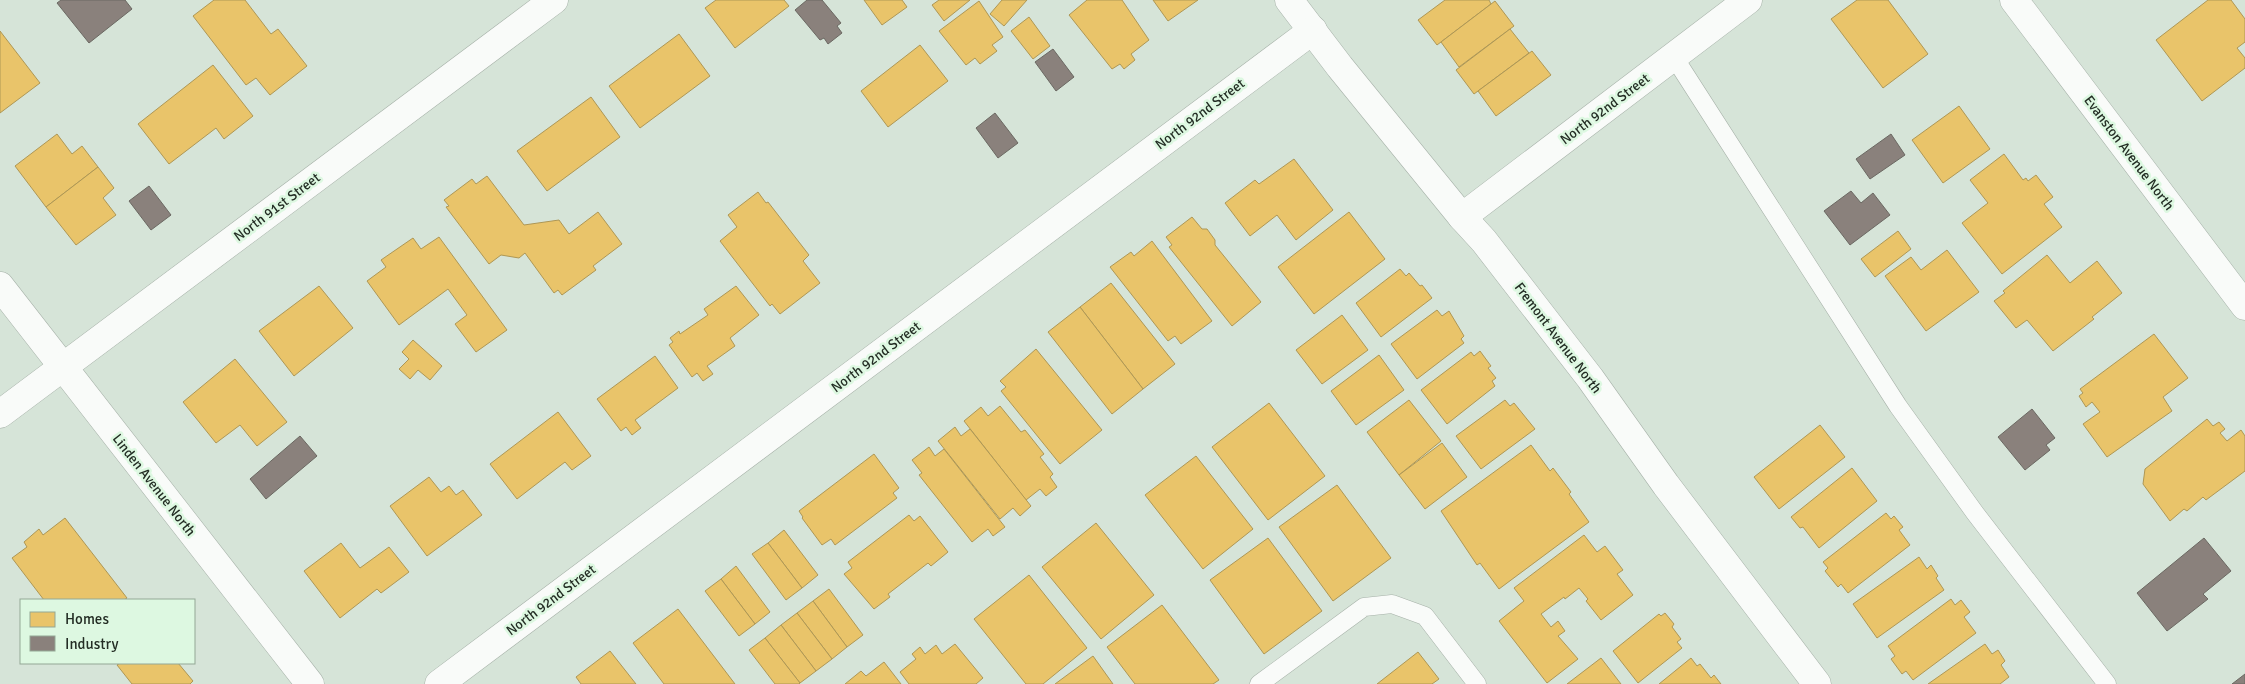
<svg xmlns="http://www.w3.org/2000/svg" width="2245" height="684" font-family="Signika,sans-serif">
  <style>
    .homes { fill: #e9c46a; stroke: #ae9755 }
    .industry { fill: #8a817c; stroke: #6b6862 }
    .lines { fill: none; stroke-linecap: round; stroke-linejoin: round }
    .lane-casing { stroke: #a6b1a8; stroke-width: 19 }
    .street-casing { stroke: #a6b1a8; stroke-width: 29 }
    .lane { stroke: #f9fbf9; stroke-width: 18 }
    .street { stroke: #f9fbf9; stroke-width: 28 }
    .labels { text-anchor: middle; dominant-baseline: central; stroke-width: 5; stroke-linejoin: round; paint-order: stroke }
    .street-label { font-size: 14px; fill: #232d24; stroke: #ddf8e1 }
  </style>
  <rect width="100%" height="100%" fill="#d6e4d8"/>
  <g class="homes">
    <path d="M214,0H245L271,34L278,29L307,66L270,95L256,78L246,85L193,16Z"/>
    <path d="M716,0H784L789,6L735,48L705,8Z"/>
    <path d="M864,0H902L907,7L882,25Z"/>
    <path d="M939,0H970L944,21L932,5Z"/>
    <path d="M1002,0H1027L1004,26L990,14Z"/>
    <path d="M1087,0H1122L1149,40L1131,54L1135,60L1124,69L1120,64L1112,69L1069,15Z"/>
    <path d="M1153,0H1198L1168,21Z"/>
    <path d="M1445,0H1489L1491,4L1437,45L1418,20Z"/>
    <path d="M1857,0H1888L1928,54L1883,88L1831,19Z"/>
    <path d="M2208,0H2231L2245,19V42L2237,48L2245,58V68L2202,101L2156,40Z"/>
    <path d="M979,1L1003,37L992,45L997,51L980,64L975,58L966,65L939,31Z"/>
    <path d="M1495,1L1514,26L1459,67L1441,42Z"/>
    <path d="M1029,17L1050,46L1033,59L1011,31Z"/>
    <path d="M1510,29L1529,53L1474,94L1456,70Z"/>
    <path d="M0,31L40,83L0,113Z"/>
    <path d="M679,34L710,76L640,128L609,86Z"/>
    <path d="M920,45L948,81L888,127L861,91Z"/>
    <path d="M1532,51L1551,75L1496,116L1478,91Z"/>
    <path d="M213,65L253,116L224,139L216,128L169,164L138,124Z"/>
    <path d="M591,97L620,137L547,191L517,151Z"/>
    <path d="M1959,106L1990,149L1943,183L1912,140Z"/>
    <path d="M57,134L72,154L82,146L98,167L46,207L15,166Z"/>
    <path d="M2004,154L2023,180L2026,178L2028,181L2036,175L2053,197L2044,204L2062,227L2002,274L1962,223L1988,203L1970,180Z"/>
    <path d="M1294,159L1333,210L1296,240L1277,215L1250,236L1225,203L1255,180L1259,184Z"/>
    <path d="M98,167L114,188L103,198L116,215L76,245L46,207Z"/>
    <path d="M487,176L524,225L559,220L569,234L598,212L622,244L593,266L596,270L562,295L558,290L554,293L525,253L519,258L501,255L489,264L446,207L449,206L444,200L472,179L476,184Z"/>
    <path d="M758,192L766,203L768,202L809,255L803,261L820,283L780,314L772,304L770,306L720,241L737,227L728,215Z"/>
    <path d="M1349,212L1385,259L1314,314L1278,267Z"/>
    <path d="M1192,217L1202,229H1207L1215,240V245L1261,302L1232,326L1169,247L1172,245L1166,237Z"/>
    <path d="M1898,231L1911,249L1875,277L1861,259Z"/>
    <path d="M439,237L507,330L476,352L455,324L467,315L448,289L399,325L367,281L386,267L381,260L413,238L421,249Z"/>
    <path d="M1152,241L1212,321L1181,344L1175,336L1168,341L1110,267L1131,252L1134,256Z"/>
    <path d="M1947,250L1979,292L1926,331L1885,276L1911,257L1921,270Z"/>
    <path d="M2047,255L2070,283L2097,261L2122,293L2092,317L2094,319L2053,351L2027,320L2016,328L1994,301L2005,293L2003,291Z"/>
    <path d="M1400,269L1406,276L1409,273L1420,286L1422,285L1432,298L1381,337L1356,303Z"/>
    <path d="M1111,283L1175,364L1143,389L1080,307Z"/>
    <path d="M319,286L353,328L294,376L259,331Z"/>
    <path d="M736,286L759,315L730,338L735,346L707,366L713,374L703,381L697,373L692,377L669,345L673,342L670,338L679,331L680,334L708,315L704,309Z"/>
    <path d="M1080,307L1143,389L1112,414L1048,332Z"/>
    <path d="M1437,310L1442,316L1449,311L1464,336L1461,339L1464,343L1417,379L1391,344Z"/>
    <path d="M1342,315L1368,350L1322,384L1296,350Z"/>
    <path d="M2154,334L2188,378L2163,397L2172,411L2107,457L2083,424L2100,412L2092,402L2086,407L2079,396L2083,393L2080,389Z"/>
    <path d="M413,340L442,366L430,380L418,370L410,379L399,369L409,359L402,352Z"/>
    <path d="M1036,349L1102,430L1060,464L1001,391L1006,387L1000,381Z"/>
    <path d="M1480,351L1491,366L1488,368L1496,378L1492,381L1495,386L1447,424L1421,390L1471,352L1474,356Z"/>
    <path d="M1379,355L1404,390L1356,425L1331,391Z"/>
    <path d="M655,356L678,388L635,420L641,428L632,435L626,427L621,431L597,399Z"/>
    <path d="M235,359L287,422L257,446L240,425L216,443L183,402Z"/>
    <path d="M1409,400L1441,441L1399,475L1367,432Z"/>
    <path d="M1505,400L1510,406L1514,403L1535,429L1481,469L1456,436Z"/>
    <path d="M1269,403L1325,476L1268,520L1212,447Z"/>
    <path d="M1000,406L1021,432L1025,430L1044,454L1040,457L1053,474L1050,477L1057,487L1046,496L1040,489L1026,500L964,421L981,407L988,416Z"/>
    <path d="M558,412L591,456L572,470L565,462L517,499L490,464Z"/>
    <path d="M2207,419L2213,426L2219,422L2225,429L2220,433L2227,441L2241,430L2245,436V471L2206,500L2203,497L2187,511L2184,509L2170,521L2143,484L2145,469Z"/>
    <path d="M1820,425L1845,457L1779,509L1754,477Z"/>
    <path d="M955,427L961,436L970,429L1031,506L1020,516L1013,508L1000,519L938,441Z"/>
    <path d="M1442,443L1467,477L1425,509L1399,475Z"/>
    <path d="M1531,445L1550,471L1553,468L1571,492L1569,494L1589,522L1499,589L1480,563L1477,565L1441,511Z"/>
    <path d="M929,447L935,456L944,449L1005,527L993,536L988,529L972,542L919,475L922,473L912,460Z"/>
    <path d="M874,454L899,488L893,493L897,498L835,545L831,539L822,545L802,518L803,517L799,511Z"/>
    <path d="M1196,456L1253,529L1203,569L1145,495Z"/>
    <path d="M1852,468L1877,501L1819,548L1803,527L1800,528L1791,517Z"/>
    <path d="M429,477L441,492L449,486L456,495L463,490L482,515L427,556L390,506Z"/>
    <path d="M1337,485L1391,558L1333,601L1279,527Z"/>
    <path d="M1886,513L1891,519L1894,516L1903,527L1899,530L1910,545L1848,593L1841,584L1838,587L1825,571L1828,568L1823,562Z"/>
    <path d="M909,515L914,521L920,516L948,552L931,566L928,563L888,594L890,597L874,609L844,574L852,568L848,562Z"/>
    <path d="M65,518L127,598L124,600H44L12,558L27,547L24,542L39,529L43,535Z"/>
    <path d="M1096,523L1154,595L1101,639L1042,567Z"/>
    <path d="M784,530L818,575L802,588L768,543Z"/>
    <path d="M1584,535L1597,552L1605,546L1623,570L1617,574L1633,595L1601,620L1586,601L1588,599L1579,588L1565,599L1564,597L1541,614L1551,627L1558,621L1565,631L1558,636L1578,659L1547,683L1499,621L1524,601L1514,588Z"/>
    <path d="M1268,538L1322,611L1264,654L1210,580Z"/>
    <path d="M341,543L360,568L389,547L409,572L381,593L377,589L340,618L304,571Z"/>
    <path d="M768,543L802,588L786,600L752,554Z"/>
    <path d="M1919,557L1927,569L1931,565L1938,576L1936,578L1944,590L1877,638L1853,604Z"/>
    <path d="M736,566L770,612L755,624L721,579Z"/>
    <path d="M1029,575L1087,648L1043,684H1026L974,619Z"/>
    <path d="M721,579L755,624L739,636L705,591Z"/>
    <path d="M829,589L863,635L847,647L813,601Z"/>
    <path d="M1951,599L1955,605L1961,600L1970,612L1964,617L1976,633L1913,680L1906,671L1902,674L1891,659L1895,656L1888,646Z"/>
    <path d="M813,601L847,647L832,659L797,613Z"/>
    <path d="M1162,605L1219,680L1213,684H1135L1107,647Z"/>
    <path d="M678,609L735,684H664L633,643Z"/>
    <path d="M797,613L832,659L816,671L781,625Z"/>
    <path d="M1665,613L1674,624L1672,627L1681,639L1677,642L1682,648L1638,683L1613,651L1659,614L1661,616Z"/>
    <path d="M781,625L816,671L800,683L765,638Z"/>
    <path d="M765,638L800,683L799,684H775L749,650Z"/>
    <path d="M955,644L983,678L976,684H909L900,672L916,659L912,654L920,647L925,654L936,645L942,654Z"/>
    <path d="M1985,644L1992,654L1998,650L2005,661L2001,665L2009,677L2000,684H1928Z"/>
    <path d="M610,651L636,684H581L576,677Z"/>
    <path d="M1418,652L1439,679L1432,684H1377Z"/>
    <path d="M1093,656L1113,684H1055Z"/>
    <path d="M1601,658L1621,684H1567Z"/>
    <path d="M1691,658L1697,666L1700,664L1711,678L1714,675L1721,684H1659Z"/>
    <path d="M884,662L901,684H845L861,671L866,676Z"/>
    <path d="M120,663H178L193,681L190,684H132L117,665Z"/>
  </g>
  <g class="industry">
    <path d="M61,0H125L132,9L89,43L57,3Z"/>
    <path d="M807,0H822L841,23L837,26L842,33L828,44L824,38L820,40L795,10Z"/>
    <path d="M1053,49L1074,77L1056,91L1035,62Z"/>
    <path d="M995,113L1018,143L998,158L976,128Z"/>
    <path d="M1891,134L1905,155L1870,179L1856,159Z"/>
    <path d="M149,186L171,215L151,230L129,201Z"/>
    <path d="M1851,191L1861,203L1873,193L1890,215L1850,245L1824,211Z"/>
    <path d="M2032,409L2055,438L2046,445L2050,450L2025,470L1998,437Z"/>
    <path d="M300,436L317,456L266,499L250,479Z"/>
    <path d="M2204,538L2231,571L2203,594L2208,599L2167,631L2137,593Z"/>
    <path d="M2245,674V684H2232Z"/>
  </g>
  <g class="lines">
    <g class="lane-casing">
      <g id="lane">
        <path d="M1674,57L1898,406L1975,513L2107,684"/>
        <path d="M1259,684L1364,607L1392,604L1425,616L1477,684"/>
      </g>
    </g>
    <g class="street-casing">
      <g id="street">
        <path d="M1289,0L1340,67L1462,217L1484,241L1590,378L1666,485L1817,684"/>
        <path d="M2014,0L2245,306"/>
        <path d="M1462,217L1748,0"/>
        <path d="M0,286L310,684"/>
        <path d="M0,414L554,0"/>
        <path d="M439,684L1313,30"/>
      </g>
    </g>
    <use href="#lane" class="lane"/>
    <use href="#street" class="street"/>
  </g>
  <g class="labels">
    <g class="street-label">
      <text transform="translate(1605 109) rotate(-37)">North 92nd Street</text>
      <text transform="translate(1200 114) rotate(-37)">North 92nd Street</text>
      <text transform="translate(2129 153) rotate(53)">Evanston Avenue North</text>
      <text transform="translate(277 207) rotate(-37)">North 91st Street</text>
      <text transform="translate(1558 338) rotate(53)">Fremont Avenue North</text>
      <text transform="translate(876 357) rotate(-37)">North 92nd Street</text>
      <text transform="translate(154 485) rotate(52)">Linden Avenue North</text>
      <text transform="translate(551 600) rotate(-37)">North 92nd Street</text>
    </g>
  </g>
  <rect x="20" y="599" width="175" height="65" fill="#ddf8e1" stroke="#93a795"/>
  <rect x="30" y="612" width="25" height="15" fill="#e9c46a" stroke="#93a795"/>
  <text x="65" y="624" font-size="15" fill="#232d24">Homes</text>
  <rect x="30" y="636" width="25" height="15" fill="#8a817c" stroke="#93a795"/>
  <text x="65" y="649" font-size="15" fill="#232d24">Industry</text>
</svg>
